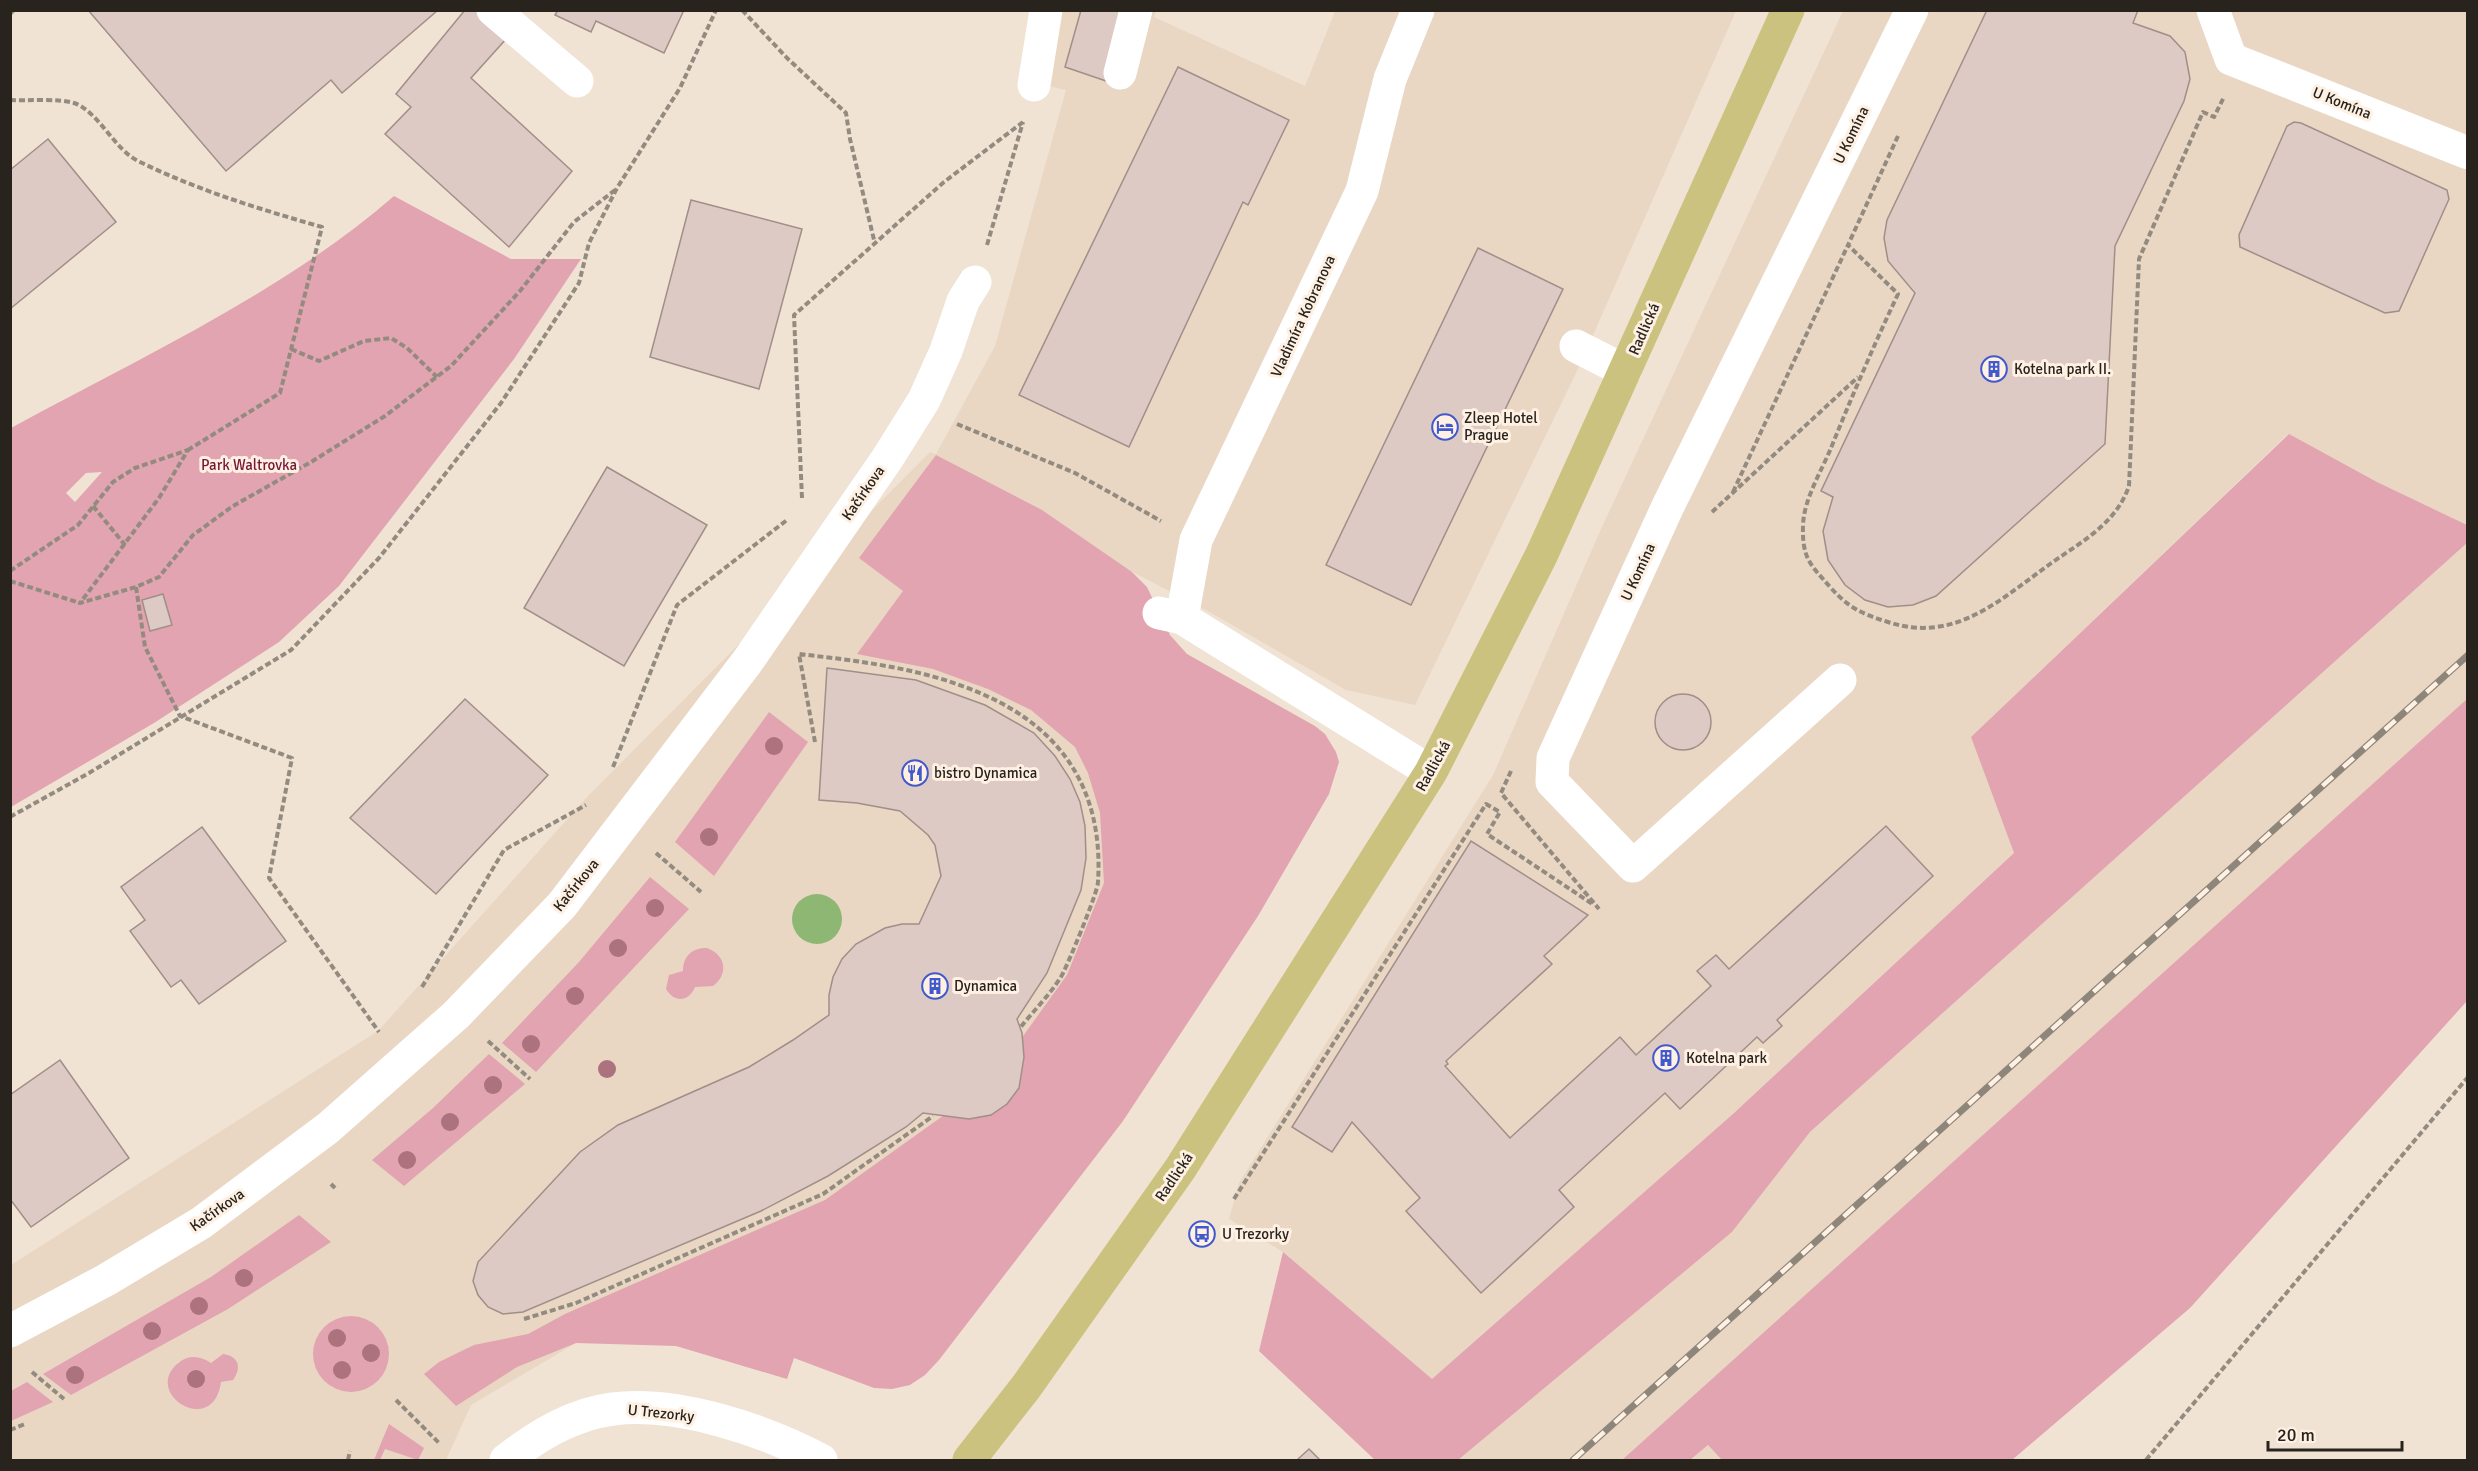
<svg xmlns="http://www.w3.org/2000/svg" width="2478" height="1471" font-family="Signika,sans-serif">
  <style>
    .built { fill: #e9d7c3 }
    .green { fill: #e1a4b0; fill-rule: evenodd }
    .water { fill: #8fb774 }
    .building { fill: #decac4; stroke: #a18e89; stroke-width: 1.5 }
    .lines { fill: none; stroke-linecap: round; stroke-linejoin: round }
    .path { stroke: #948b80; stroke-width: 4; stroke-dasharray: 6 3; stroke-linecap: butt }
    .minor { stroke: #fff; stroke-width: 33 }
    .major { stroke: #cbc27f; stroke-width: 33 }
    .rail-casing { stroke: #8f867b; stroke-width: 7 }
    .rail { stroke: #fef0e2; stroke-width: 4.5; stroke-dasharray: 14; stroke-linecap: butt }
    .tree { fill: #ac727e }
    .labels { text-anchor: middle; dominant-baseline: central; stroke-width: 6; stroke-linejoin: round; paint-order: stroke }
    .street-label { font-size: 15px; fill: #28231d; stroke: #fef0e2 }
    .poi-label { font-size: 15px; fill: #28231d; stroke: #fef0e2; text-anchor: start }
    .park-label { font-size: 15px; fill: #751537; stroke: #fef0e2 }
  </style>
  <rect width="100%" height="100%" fill="#f0e3d4"/>
  <g class="built">
    <path d="M1032,11H1156L1154,17L1305,86L1335,11H1736L1579,367L1415,705L1346,690L1211,613L1127,569L1150,777L1018,1098L593,1333L471,1405L446,1460H11V1265L378,1031L588,796L930,452L936,454L995,346L1066,90L1020,80Z"/>
    <path d="M1843,11H2467V525L2377,482L2288,434L1971,737L2014,853L1734,1113L1432,1380L1283,1252L1229,1219L1239,1183L1493,775L1601,529Z"/>
    <path d="M2467,543V699L2455,711L1622,1460H1458L1732,1232L1810,1132Z"/>
    <path d="M1708,1445L1722,1460H1690Z"/>
  </g>
  <g class="green">
    <path d="M394,196L511,259H581L514,359L339,586L279,642L154,723L11,807V428C139,358 284,292 394,196ZM102,472L75,502L66,493L86,473Z"/>
    <path d="M2289,434L2377,482L2467,525V543L1810,1132L1732,1232L1458,1460H1375L1259,1351L1283,1252L1432,1379L1734,1113L2014,853L1971,737Z"/>
    <path d="M936,455L1042,510L1132,572L1147,587L1170,635L1187,654L1315,726L1325,734L1336,752L1339,762L1329,794L1258,916L1123,1121L939,1360L925,1375L910,1385L892,1389L874,1388L794,1358L787,1379L676,1346L576,1343L517,1367L456,1406L424,1374L439,1362L474,1345L528,1334L565,1314L825,1200L968,1098L1008,1057L1067,975L1104,883L1100,813L1088,773L1075,747L1031,710L988,689L933,669L857,654L903,591L859,558Z"/>
    <path d="M2467,699V1001L2190,1308L2012,1460H1722L1708,1445L1690,1460H1622Z"/>
    <path d="M769,712L808,742L714,876L675,842Z"/>
    <path d="M650,877L689,909L536,1072L502,1043L579,962Z"/>
    <path d="M707,948C726,955 729,974 713,986L695,987C689,1002 674,1003 666,989L669,975L683,971C683,956 692,948 707,948Z"/>
    <path d="M489,1054L525,1084L404,1186L372,1160L433,1108Z"/>
    <path d="M299,1215L331,1242L228,1309L71,1395L43,1374L211,1277Z"/>
    <circle cx="351" cy="1354" r="38"/>
    <path d="M223,1354C239,1356 242,1368 233,1380L221,1382C213,1440 138,1391 181,1361C191,1354 202,1357 211,1363Z"/>
    <path d="M27,1382L53,1402L11,1421V1391Z"/>
    <path d="M389,1424L424,1448L418,1460L385,1449L380,1460H374Z"/>
  </g>
  <circle class="water" cx="817" cy="919" r="25"/>
  <g class="building">
    <path d="M88,10H438L342,93L331,80L226,171Z"/>
    <path d="M465,10H478L507,38L471,78L572,171L509,247L385,134L411,107L396,94Z"/>
    <path d="M558,10H684L664,53L596,21L591,32L555,15Z"/>
    <path d="M1081,10H1124L1106,81L1065,67Z"/>
    <path d="M1987,10H2138L2133,23L2170,36L2185,52L2190,79L2184,101L2115,246L2105,444L1936,596L1913,605L1888,607L1865,600L1845,585L1828,560L1823,531L1833,497L1821,491L1915,293L1888,261L1884,238L1887,220Z"/>
    <path d="M1178,67L1289,120L1248,205L1243,202L1129,447L1019,395Z"/>
    <path d="M2294,122L2301,123L2447,190L2449,199L2399,311L2385,313L2240,247L2239,235L2287,126Z"/>
    <path d="M48,139L116,222L10,309V170Z"/>
    <path d="M691,200L802,229L759,389L650,357Z"/>
    <path d="M1478,248L1563,289L1411,605L1326,565Z"/>
    <path d="M607,467L707,525L624,666L524,608Z"/>
    <path d="M163,594L172,625L150,631L142,600Z"/>
    <path d="M827,668L916,680L985,705L1034,733L1055,756L1070,779L1080,802L1085,826L1086,858L1081,890L1047,973L1017,1019L1022,1033L1024,1057L1019,1088L1007,1104L991,1115L969,1119L923,1113L906,1127L828,1176L761,1211L523,1312L503,1314L488,1307L478,1295L473,1281L478,1262L580,1152L618,1125L749,1067L793,1040L829,1015V995L833,977L842,959L856,944L885,928L902,924H919L941,876L935,845L928,835L900,811L857,803L819,800Z"/>
    <circle cx="1683" cy="722" r="28"/>
    <path d="M465,699L548,775L436,894L350,818Z"/>
    <path d="M1886,826L1933,876L1777,1020L1782,1026L1763,1043L1757,1037L1680,1109L1665,1093L1559,1190L1574,1207L1481,1293L1406,1211L1420,1198L1352,1122L1332,1152L1292,1127L1471,841L1588,915L1544,956L1552,964L1446,1061L1448,1064L1445,1066L1510,1138L1620,1037L1636,1055L1711,986L1697,971L1716,955L1729,969Z"/>
    <path d="M202,827L286,941L199,1004L181,980L171,987L130,931L145,920L121,887Z"/>
    <path d="M60,1060L129,1158L31,1227L10,1199V1095Z"/>
    <path d="M1309,1449L1320,1460H1297Z"/>
  </g>
  <g class="lines">
    <g class="path">
      <path d="M742,10L787,58L846,113L850,139L875,244"/>
      <path d="M10,14L14,10"/>
      <path d="M10,100C28,101 59,98 74,103C98,111 114,149 138,161C197,190 259,209 322,227L280,393L188,450"/>
      <path d="M1898,136L1848,245L1898,294C1874,345 1852,396 1831,448C1821,472 1804,499 1803,525C1802,559 1810,564 1831,588C1849,608 1862,614 1888,622C1954,644 2000,600 2050,564C2081,542 2116,524 2129,486L2139,259L2203,112L2214,117L2224,97"/>
      <path d="M987,245L1023,122"/>
      <path d="M291,349L319,361L364,341L391,338L407,348L437,377"/>
      <path d="M957,424L1075,473L1161,521"/>
      <path d="M1733,492L1848,245"/>
      <path d="M802,498L794,315L944,182L1023,122"/>
      <path d="M93,506L125,545"/>
      <path d="M1712,512L1858,377"/>
      <path d="M10,571L78,525L113,482L135,468L188,450L159,498L80,603L136,587L159,577L193,535L233,506L311,462L385,416L451,366L520,291L574,222L615,190"/>
      <path d="M10,581L80,603"/>
      <path d="M136,587L145,647L180,716L292,758L269,878L379,1032"/>
      <path d="M815,742L799,654C868,662 938,670 1001,703C1072,741 1103,802 1098,882C1098,892 1068,964 1062,975C1051,994 1033,1011 1020,1028"/>
      <path d="M613,767L677,605L787,520"/>
      <path d="M1511,771L1501,793L1599,909"/>
      <path d="M10,817L89,773L291,650L379,558L501,403L579,283L589,243L617,188L680,88L716,10"/>
      <path d="M656,853L701,892"/>
      <path d="M422,987L504,850L586,805"/>
      <path d="M488,1041L530,1079"/>
      <path d="M331,1184L335,1188"/>
      <path d="M1234,1199L1486,804L1500,812L1487,834L1594,905"/>
      <path d="M524,1319L576,1303L823,1194L933,1116"/>
      <path d="M32,1372L64,1399"/>
      <path d="M396,1400L440,1444"/>
      <path d="M10,1430L25,1424"/>
      <path d="M348,1460L350,1451"/>
      <path d="M2146,1460L2468,1077"/>
    </g>
    <g class="minor">
      <path d="M493,10L577,81"/>
      <path d="M2213,10L2231,59L2468,153"/>
      <path d="M1120,73L1136,10"/>
      <path d="M1034,85L1046,10"/>
      <path d="M1576,346L1625,371"/>
      <path d="M1159,613L1182,618L1431,772"/>
      <path d="M1182,618L1196,540L1362,191L1390,79L1418,10"/>
      <path d="M1840,680L1633,866L1552,782L1553,758L1668,506L1912,10"/>
      <path d="M10,1331L106,1280L201,1223L328,1128L456,1015L562,905L747,662L887,459L924,400L946,351L963,301L975,282"/>
      <path d="M506,1460C537,1436 572,1414 613,1409C678,1401 764,1430 821,1460"/>
    </g>
    <path class="major" d="M969,1460L1026,1387L1180,1169L1431,772L1541,556L1788,10"/>
    <g class="rail-casing">
      <path id="rail" d="M1573,1460L2468,655"/>
    </g>
    <use href="#rail" class="rail"/>
  </g>
  <g class="tree">
    <circle cx="774" cy="746" r="9"/>
    <circle cx="709" cy="837" r="9"/>
    <circle cx="655" cy="908" r="9"/>
    <circle cx="618" cy="948" r="9"/>
    <circle cx="575" cy="996" r="9"/>
    <circle cx="531" cy="1044" r="9"/>
    <circle cx="607" cy="1069" r="9"/>
    <circle cx="493" cy="1085" r="9"/>
    <circle cx="450" cy="1122" r="9"/>
    <circle cx="407" cy="1160" r="9"/>
    <circle cx="244" cy="1278" r="9"/>
    <circle cx="199" cy="1306" r="9"/>
    <circle cx="152" cy="1331" r="9"/>
    <circle cx="337" cy="1338" r="9"/>
    <circle cx="371" cy="1353" r="9"/>
    <circle cx="342" cy="1370" r="9"/>
    <circle cx="75" cy="1375" r="9"/>
    <circle cx="196" cy="1379" r="9"/>
  </g>
  <defs>
    <g id="building-ring" transform="scale(1.35)"><circle r="9.5" fill="#fef0e2" stroke="#4159cc" stroke-width="1.5"/><path d="M-4-6H4V6H1V3H-1V6H-4ZM-2.5-4.3h1.7v1.8h-1.7ZM.8-4.3h1.7v1.8H.8ZM-2.5-1h1.7V.8h-1.7ZM.8-1h1.7V.8H.8Z" fill="#4159cc"/></g>
    <g id="hotel-ring" transform="scale(1.35)"><circle r="9.5" fill="#fef0e2" stroke="#4159cc" stroke-width="1.5"/><path d="M-6-4.5h1.5V1H6V5H4.5V3h-9V5H-6ZM-4 0a1.8 1.8 0 1 1 3.6 0ZM.5 0V-2.5h3Q6-2.5 6 0Z" fill="#4159cc"/></g>
    <g id="restaurant-ring" transform="scale(1.35)"><circle r="9.5" fill="#fef0e2" stroke="#4159cc" stroke-width="1.5"/><path d="M-5-6h1v4h1v-4h1v4h1v-4h1v5L-1.5 .5V6h-2V.5L-5-1ZM5-6V6H3V1.5H1.5Q1.5-4 5-6Z" fill="#4159cc"/></g>
    <g id="bus-ring" transform="scale(1.35)"><circle r="9.5" fill="#fef0e2" stroke="#4159cc" stroke-width="1.5"/><path d="M-5-6H5V4H4V6H2V4H-2V6H-4V4H-5ZM-3.5-4V0h7V-4ZM-3.5 1.2v1.5H-2V1.2ZM2 1.2v1.5H3.5V1.2Z" fill="#4159cc"/></g>
  </defs>
  <g fill-rule="evenodd">
    <use href="#building-ring" x="1994" y="369"/>
    <use href="#hotel-ring" x="1445" y="427"/>
    <use href="#restaurant-ring" x="915" y="773"/>
    <use href="#building-ring" x="935" y="986"/>
    <use href="#building-ring" x="1666" y="1058"/>
    <use href="#bus-ring" x="1202" y="1234"/>
  </g>
  <g class="labels">
    <g class="street-label">
      <text transform="translate(2342 103) rotate(22)">U Komína</text>
      <text transform="translate(1851 135) rotate(-64)">U Komína</text>
      <text transform="translate(1303 316) rotate(-65)">Vladimíra Kobranova</text>
      <text transform="translate(1644 329) rotate(-66)">Radlická</text>
      <text transform="translate(863 493) rotate(-55)">Kačírkova</text>
      <text transform="translate(1638 572) rotate(-65)">U Komína</text>
      <text transform="translate(1433 766) rotate(-61)">Radlická</text>
      <text transform="translate(576 885) rotate(-51)">Kačírkova</text>
      <text transform="translate(1174 1177) rotate(-56)">Radlická</text>
      <text transform="translate(217 1210) rotate(-35)">Kačírkova</text>
      <text transform="translate(661 1413) rotate(6)">U Trezorky</text>
    </g>
    <g class="poi-label">
      <text x="2014" y="369">Kotelna park II.</text>
      <text x="1464" y="418">Zleep Hotel<tspan x="1464" dy="17">Prague</tspan></text>
      <text x="934" y="773">bistro Dynamica</text>
      <text x="954" y="986">Dynamica</text>
      <text x="1686" y="1058">Kotelna park</text>
      <text x="1222" y="1234">U Trezorky</text>
    </g>
    <g class="park-label">
      <text x="249" y="465">Park Waltrovka</text>
    </g>
  </g>
  <rect width="2478" height="1471" fill="none" stroke="#28231d" stroke-width="24"/>
  <path d="M2268 1441v9h134v-9" fill="none" stroke="#28231d" stroke-width="3"/>
  <text x="2277" y="1441" font-size="18" fill="#28231d" stroke="#fef0e2" stroke-width="4.5" paint-order="stroke">20 m</text>
</svg>
